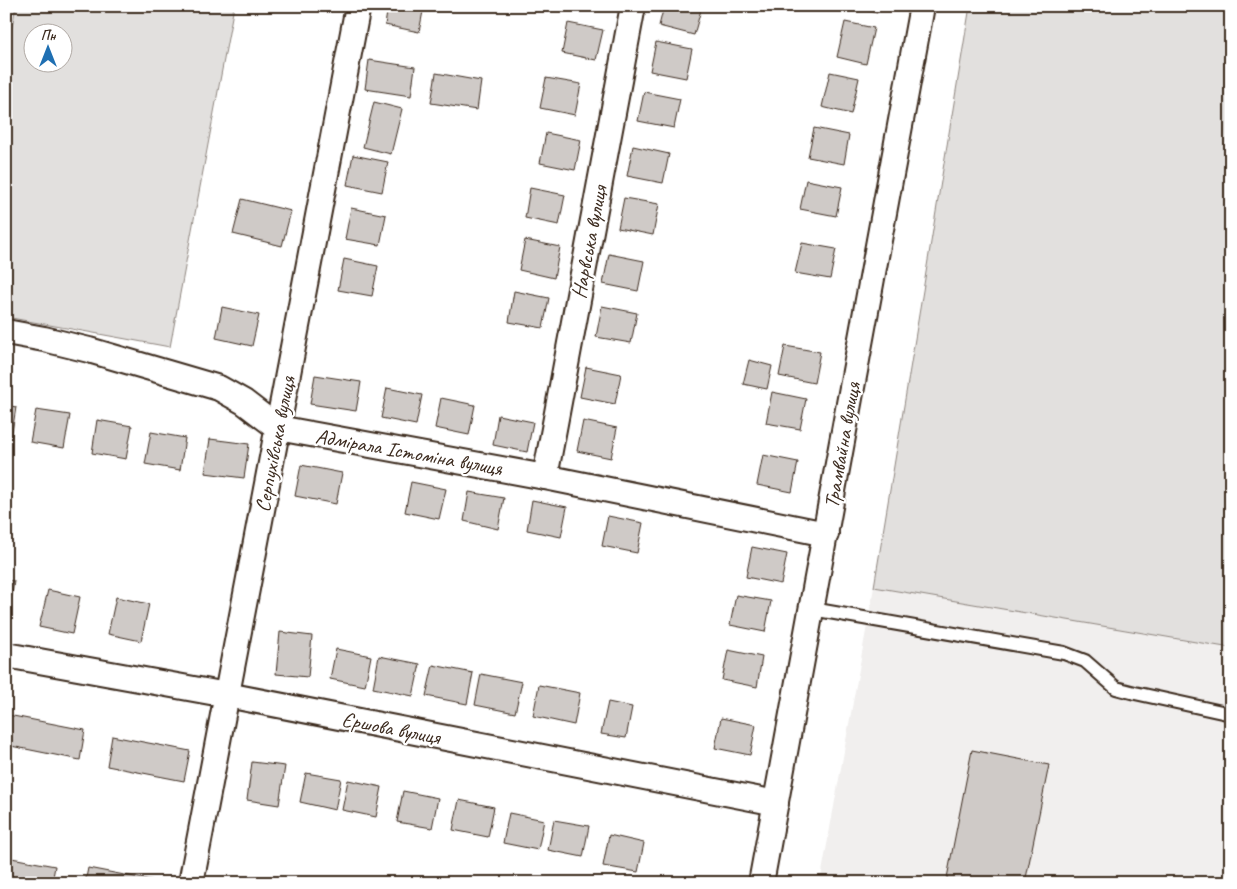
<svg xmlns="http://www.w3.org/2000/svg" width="1237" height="889" font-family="Caveat,sans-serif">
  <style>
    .built { fill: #f1efee }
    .green { fill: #e2e0de; stroke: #8e857e; fill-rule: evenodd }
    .building { fill: #cfcac7; stroke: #3b2a1e }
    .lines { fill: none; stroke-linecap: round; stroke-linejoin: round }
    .service-casing { stroke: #3b2a1e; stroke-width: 16 }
    .minor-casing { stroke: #3b2a1e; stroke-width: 28 }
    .service { stroke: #fff; stroke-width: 12 }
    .minor { stroke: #fff; stroke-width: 24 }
    .labels { text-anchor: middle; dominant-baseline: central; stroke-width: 4.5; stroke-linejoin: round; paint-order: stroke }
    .street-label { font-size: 21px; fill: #3b2a1e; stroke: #fff }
  </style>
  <rect width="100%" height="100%" fill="#fff"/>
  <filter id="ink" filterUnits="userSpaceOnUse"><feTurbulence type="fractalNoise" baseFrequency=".02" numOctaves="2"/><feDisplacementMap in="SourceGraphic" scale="10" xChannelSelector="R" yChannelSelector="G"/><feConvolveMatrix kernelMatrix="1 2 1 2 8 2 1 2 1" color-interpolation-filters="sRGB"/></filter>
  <g filter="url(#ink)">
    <path class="built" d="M874,587L1231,648V883H820Z"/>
    <g class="green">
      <path d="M16,6H234L170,347L6,317V57ZM32,32H62V62H32Z"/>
      <path d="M970,6H1231V648L874,587Z"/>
    </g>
    <g class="building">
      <path d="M388,6H424L419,32L385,25Z"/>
      <path d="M664,6H702L694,35L659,26Z"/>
      <path d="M848,6H878L877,13Z"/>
      <path d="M845,22L874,28L866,64L837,57Z"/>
      <path d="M568,23L603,30L596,60L562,53Z"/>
      <path d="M656,42L692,49L686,78L650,71Z"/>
      <path d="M369,60L415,67L411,96L365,89Z"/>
      <path d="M830,72L859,78L851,114L822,107Z"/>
      <path d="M436,73L481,81L477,110L431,103Z"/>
      <path d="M546,78L581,84L575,115L540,108Z"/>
      <path d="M644,92L680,99L674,128L638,121Z"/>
      <path d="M374,102L402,109L391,154L363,147Z"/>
      <path d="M814,128L849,135L844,164L808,157Z"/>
      <path d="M546,133L581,140L575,170L540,163Z"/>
      <path d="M633,146L669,154L663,183L627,176Z"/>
      <path d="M353,155L388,162L382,192L347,185Z"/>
      <path d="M806,180L842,187L836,216L800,209Z"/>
      <path d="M530,188L565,195L559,225L525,218Z"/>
      <path d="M624,198L659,204L653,235L618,228Z"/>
      <path d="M242,199L291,211L282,246L233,234Z"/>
      <path d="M351,208L386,215L380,245L345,239Z"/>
      <path d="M525,240L560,247L554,278L519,270Z"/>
      <path d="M802,243L836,249L830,279L795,273Z"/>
      <path d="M609,254L644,261L638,291L603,284Z"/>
      <path d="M344,259L378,266L372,296L338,290Z"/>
      <path d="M514,291L549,298L543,328L509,322Z"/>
      <path d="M602,306L637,313L631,343L596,337Z"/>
      <path d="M222,307L259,315L252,346L216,338Z"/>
      <path d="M785,346L820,352L814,383L779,376Z"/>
      <path d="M749,360L772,366L767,389L743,384Z"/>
      <path d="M586,367L621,374L615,404L580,397Z"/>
      <path d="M315,375L361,382L356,411L310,404Z"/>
      <path d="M387,388L422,395L416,425L381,418Z"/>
      <path d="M772,392L806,399L800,429L766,423Z"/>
      <path d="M441,398L475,405L469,435L435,428Z"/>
      <path d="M6,405L16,407L11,439L6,438Z"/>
      <path d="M36,410L70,415L64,448L30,442Z"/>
      <path d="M498,415L533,422L527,452L493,445Z"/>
      <path d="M97,420L132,426L126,459L92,453Z"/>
      <path d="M583,421L617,428L611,458L577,451Z"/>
      <path d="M151,432L185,438L180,470L145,464Z"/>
      <path d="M210,439L249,444L244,478L205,473Z"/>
      <path d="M763,455L798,462L792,492L757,485Z"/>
      <path d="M301,465L342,473L336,504L295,496Z"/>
      <path d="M411,482L446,489L439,519L405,512Z"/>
      <path d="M469,492L504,498L498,529L464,521Z"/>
      <path d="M532,500L567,507L561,537L527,530Z"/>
      <path d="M608,516L643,523L637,553L602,546Z"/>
      <path d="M752,547L787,554L781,584L746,577Z"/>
      <path d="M6,580L14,581L9,614L6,613Z"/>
      <path d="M48,590L80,597L72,634L39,627Z"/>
      <path d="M736,595L771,601L765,632L730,625Z"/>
      <path d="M116,597L149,604L141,641L108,634Z"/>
      <path d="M280,632L312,636L308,677L276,674Z"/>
      <path d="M336,649L371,656L365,686L330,679Z"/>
      <path d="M728,650L762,657L757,687L722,680Z"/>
      <path d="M379,656L420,664L413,696L373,688Z"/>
      <path d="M433,665L473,673L467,704L426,696Z"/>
      <path d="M481,674L522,682L515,713L475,705Z"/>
      <path d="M539,685L580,693L574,725L533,716Z"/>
      <path d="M608,702L632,707L626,738L601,734Z"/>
      <path d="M8,715L85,730L80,760L6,745Z"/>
      <path d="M721,718L756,725L750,755L715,748Z"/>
      <path d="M112,736L190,751L184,781L107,766Z"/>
      <path d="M972,750L1049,765L1025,883H946Z"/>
      <path d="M252,762L285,766L279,805L247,800Z"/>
      <path d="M306,773L341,779L335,810L300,802Z"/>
      <path d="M348,780L382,787L376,817L342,810Z"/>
      <path d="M403,791L438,798L432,828L397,822Z"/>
      <path d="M459,800L494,807L488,837L453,830Z"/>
      <path d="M509,813L544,820L538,850L503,843Z"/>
      <path d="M554,820L589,826L583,857L548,850Z"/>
      <path d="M609,835L644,843L638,872L603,866Z"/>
      <path d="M6,857L55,866L52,883H6Z"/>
      <path d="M88,868L166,883H85Z"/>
    </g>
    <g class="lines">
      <g class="service-casing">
        <path id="service" d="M812,609L1064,653L1085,661L1116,688L1135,693L1231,714"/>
      </g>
      <g class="minor-casing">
        <g id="minor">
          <path d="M6,332L44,339L89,350L219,388L244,402L278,428L545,477L826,534"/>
          <path d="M545,477L633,6"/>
          <path d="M6,655L227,695L776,803"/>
          <path d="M191,883L358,6"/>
          <path d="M761,883L922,6"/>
        </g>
      </g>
      <use href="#service" class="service"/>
      <use href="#minor" class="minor"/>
    </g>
  </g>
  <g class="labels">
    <g class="street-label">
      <text transform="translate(589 242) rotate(-79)">Нарвська вулиця</text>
      <text transform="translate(275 444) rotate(-79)">Серпухівська вулиця</text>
      <text transform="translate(842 445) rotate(-80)">Трамвайна вулиця</text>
      <text transform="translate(409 452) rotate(10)">Адмірала Істоміна вулиця</text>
      <text transform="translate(391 728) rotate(11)">Єршова вулиця</text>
    </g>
  </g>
  <rect width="1237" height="889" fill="none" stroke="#fff" stroke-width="25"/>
  <rect x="12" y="12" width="1212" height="864" fill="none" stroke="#3b2a1e" stroke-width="2" filter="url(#ink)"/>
  <g transform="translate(48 48)"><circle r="24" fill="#ffffff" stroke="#b1aaa5"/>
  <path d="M0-4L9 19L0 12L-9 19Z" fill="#1f6fb2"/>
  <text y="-8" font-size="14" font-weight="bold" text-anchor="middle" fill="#3b2a1e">Пн</text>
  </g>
</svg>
